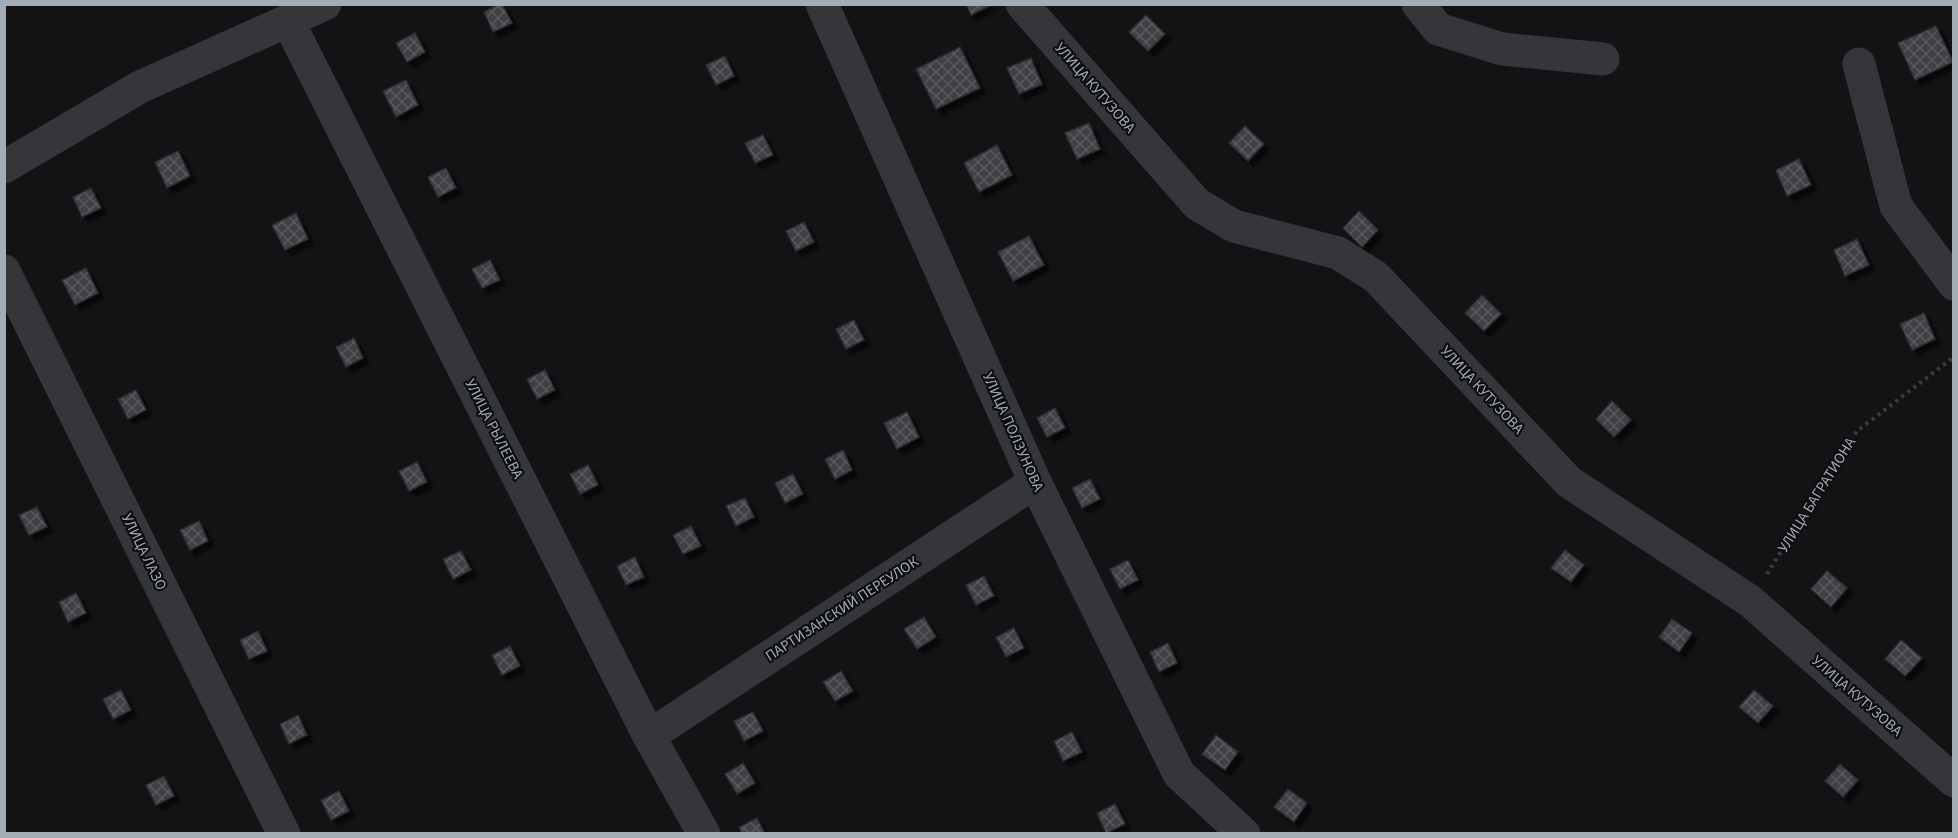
<svg xmlns="http://www.w3.org/2000/svg" width="1958" height="838" font-family="'Source Sans 3',sans-serif">
  <style>
    .building { fill: url(#building-cross-hatch); stroke: #2d2d31; stroke-width: 1.5; filter: url(#shadow) }
    .lines { fill: none; stroke-linecap: round; stroke-linejoin: round }
    .path { stroke: #3a3d41; stroke-width: 4; stroke-dasharray: 3 4.5; stroke-linecap: butt }
    .minor { stroke: #34363a; stroke-width: 33 }
    .labels { text-anchor: middle; dominant-baseline: central; stroke-width: 4.5; stroke-linejoin: round; paint-order: stroke }
    .street-label { font-size: 15px; fill: #a4adb6; stroke: #0e0e10 }
  </style>
  <defs>
    <pattern id="building-cross-hatch" width="8" height="8" patternUnits="userSpaceOnUse" patternTransform="scale(1.5)"><rect width="8" height="8" fill="#3f4145"/><path d="M0 0l8 8M0 8l8-8" fill="none" stroke="#585a5e"/></pattern>
    <filter id="shadow"><feDropShadow dx="5.5" dy="5.5" stdDeviation="1.5" flood-color="#0009"/></filter>
  </defs>
  <rect width="100%" height="100%" fill="#131315"/>
  <g class="building">
    <path d="M499,4H502L512,23L493,32L484,12Z"/>
    <path d="M966,4H993L971,15Z"/>
    <path d="M1146,15L1165,34L1148,51L1129,32Z"/>
    <path d="M1936,26L1953,62L1915,80L1898,43Z"/>
    <path d="M415,33L425,52L407,62L396,43Z"/>
    <path d="M960,47L980,88L936,109L916,69Z"/>
    <path d="M725,56L734,76L716,85L706,65Z"/>
    <path d="M1031,58L1042,84L1019,94L1007,68Z"/>
    <path d="M406,80L418,105L396,117L383,91Z"/>
    <path d="M1089,123L1100,149L1077,159L1065,133Z"/>
    <path d="M1245,126L1264,144L1248,161L1229,143Z"/>
    <path d="M763,135L773,155L755,163L745,143Z"/>
    <path d="M997,145L1012,175L979,192L964,163Z"/>
    <path d="M178,151L190,176L167,188L155,162Z"/>
    <path d="M1799,159L1811,185L1787,196L1776,170Z"/>
    <path d="M446,168L456,188L438,197L428,177Z"/>
    <path d="M91,188L101,208L82,217L73,197Z"/>
    <path d="M1359,211L1378,230L1362,247L1343,228Z"/>
    <path d="M296,213L308,239L285,250L272,225Z"/>
    <path d="M804,222L814,242L796,251L786,231Z"/>
    <path d="M1029,236L1044,265L1013,281L998,252Z"/>
    <path d="M1857,239L1869,265L1845,276L1834,250Z"/>
    <path d="M490,260L500,280L482,288L472,269Z"/>
    <path d="M86,268L98,293L75,305L62,280Z"/>
    <path d="M1482,295L1501,314L1484,331L1465,313Z"/>
    <path d="M1924,313L1935,339L1912,350L1900,324Z"/>
    <path d="M854,320L864,340L846,349L836,329Z"/>
    <path d="M354,338L363,358L346,367L336,347Z"/>
    <path d="M545,370L555,390L537,399L527,379Z"/>
    <path d="M136,390L146,410L128,419L118,399Z"/>
    <path d="M1612,401L1631,420L1614,437L1596,419Z"/>
    <path d="M1055,408L1065,428L1047,437L1037,418Z"/>
    <path d="M907,412L919,437L897,449L884,423Z"/>
    <path d="M843,450L852,470L835,479L825,459Z"/>
    <path d="M417,462L427,482L409,491L399,471Z"/>
    <path d="M588,465L598,485L580,494L570,474Z"/>
    <path d="M793,474L803,494L785,503L775,483Z"/>
    <path d="M1090,479L1100,499L1082,508L1072,488Z"/>
    <path d="M745,498L754,517L736,526L726,506Z"/>
    <path d="M37,507L47,527L29,535L19,515Z"/>
    <path d="M199,521L208,541L190,550L180,530Z"/>
    <path d="M691,526L701,546L683,554L673,535Z"/>
    <path d="M1565,550L1584,565L1571,582L1551,568Z"/>
    <path d="M461,551L471,570L453,579L443,559Z"/>
    <path d="M635,557L644,577L626,585L617,566Z"/>
    <path d="M1128,560L1138,580L1120,589L1110,569Z"/>
    <path d="M1827,571L1847,588L1831,607L1811,589Z"/>
    <path d="M984,576L994,596L976,605L966,585Z"/>
    <path d="M76,593L86,613L68,622L59,602Z"/>
    <path d="M924,617L936,637L917,649L904,629Z"/>
    <path d="M1672,619L1692,633L1679,652L1659,637Z"/>
    <path d="M1014,628L1024,648L1006,657L996,637Z"/>
    <path d="M258,631L267,651L249,659L240,640Z"/>
    <path d="M1901,640L1922,658L1905,676L1885,659Z"/>
    <path d="M1168,643L1177,663L1159,672L1150,652Z"/>
    <path d="M510,646L520,666L502,675L492,655Z"/>
    <path d="M841,671L853,691L835,701L823,682Z"/>
    <path d="M121,690L131,710L113,719L103,699Z"/>
    <path d="M1754,690L1773,706L1758,723L1739,707Z"/>
    <path d="M753,712L763,731L744,741L734,721Z"/>
    <path d="M298,715L307,735L289,744L280,724Z"/>
    <path d="M1072,732L1082,752L1063,761L1054,741Z"/>
    <path d="M1216,735L1238,752L1225,770L1202,754Z"/>
    <path d="M743,763L755,783L737,794L725,774Z"/>
    <path d="M1840,764L1858,780L1843,797L1825,781Z"/>
    <path d="M164,776L174,796L156,805L146,785Z"/>
    <path d="M1288,789L1307,803L1294,822L1274,807Z"/>
    <path d="M339,791L349,811L331,820L321,800Z"/>
    <path d="M1115,804L1125,824L1106,833L1097,813Z"/>
    <path d="M757,818L765,834H742L739,827Z"/>
  </g>
  <g class="lines">
    <path class="path" d="M1767,574L1857,431L1954,357"/>
    <g class="minor">
      <path d="M822,4L1035,482L1179,774L1244,834"/>
      <path d="M1022,4L1197,204L1234,226L1338,253L1376,277L1569,482L1750,601L1954,781"/>
      <path d="M1418,4L1438,29L1502,49L1603,59"/>
      <path d="M288,21L649,736L704,834"/>
      <path d="M1859,64L1896,206L1954,284"/>
      <path d="M4,167L140,87L325,4"/>
      <path d="M4,271L284,834"/>
      <path d="M649,736L1035,482"/>
    </g>
  </g>
  <g class="labels">
    <g class="street-label">
      <text transform="translate(1095 88) rotate(49)">УЛИЦА КУТУЗОВА</text>
      <text transform="translate(1482 390) rotate(47)">УЛИЦА КУТУЗОВА</text>
      <text transform="translate(494 429) rotate(63)">УЛИЦА РЫЛЕЕВА</text>
      <text transform="translate(1013 432) rotate(66)">УЛИЦА ПОЛЗУНОВА</text>
      <text transform="translate(1817 495) rotate(-58)">УЛИЦА БАГРАТИОНА</text>
      <text transform="translate(144 552) rotate(64)">УЛИЦА ЛАЗО</text>
      <text transform="translate(842 609) rotate(-33)">ПАРТИЗАНСКИЙ ПЕРЕУЛОК</text>
      <text transform="translate(1857 696) rotate(41)">УЛИЦА КУТУЗОВА</text>
    </g>
  </g>
  <rect width="1958" height="838" fill="none" stroke="#a4adb6" stroke-width="12"/>
</svg>
